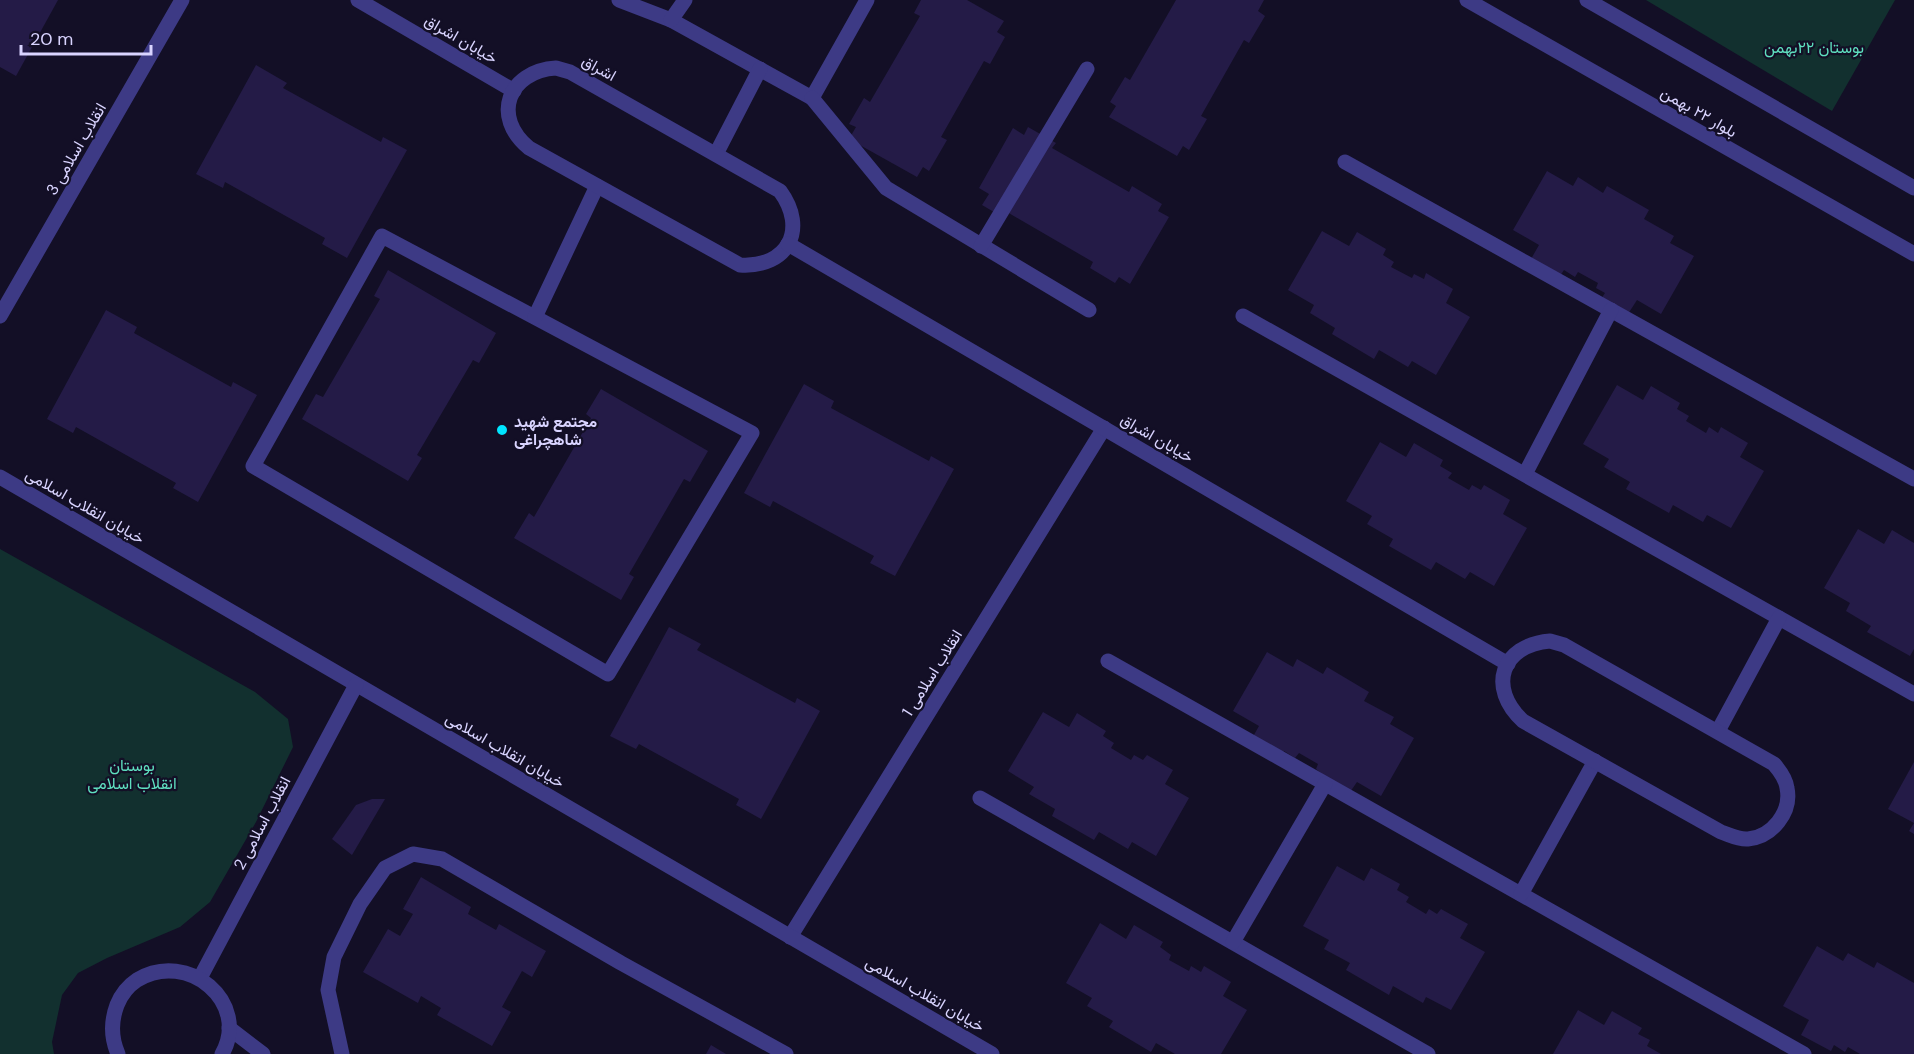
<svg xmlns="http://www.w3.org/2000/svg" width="1914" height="1054" font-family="'DM Sans',Vazirmatn,sans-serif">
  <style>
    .green { fill: #12302f }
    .building { fill: #241b47 }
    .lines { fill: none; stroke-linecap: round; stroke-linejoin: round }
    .minor { stroke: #3d3a85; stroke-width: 15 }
    .tertiary { stroke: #3d3a85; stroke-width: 15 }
    .poi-dot { fill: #00e5ff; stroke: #130f26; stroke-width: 2 }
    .labels { text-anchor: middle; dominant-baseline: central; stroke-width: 4.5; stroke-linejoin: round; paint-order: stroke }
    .street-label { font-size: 16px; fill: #d9d4ff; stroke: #130f26 }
    .park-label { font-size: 16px; fill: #5fe0c0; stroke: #130f26 }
    .poi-label { font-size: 16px; font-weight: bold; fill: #d9d4ff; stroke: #130f26; text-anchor: start }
  </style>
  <rect width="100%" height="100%" fill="#130f26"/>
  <g class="green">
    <path d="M1646,0H1895L1832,111Z"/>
    <path d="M0,549L255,692L288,719L293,747L256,822L210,902L180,927L107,958L78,973L62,995L52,1042L54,1054H0Z"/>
  </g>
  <g class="building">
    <path d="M0,0H58L16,76L0,67Z"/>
    <path d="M921,0H967L1004,21L997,32L1005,37L990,64L984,61L941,137L947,140L929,171L923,167L917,177L849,139L856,127L849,124L864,98L870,102L920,16L914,13Z"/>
    <path d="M1176,0H1264L1258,11L1265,16L1249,43L1244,40L1201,116L1207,119L1189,150L1183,146L1177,156L1109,117L1116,106L1110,102L1125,77L1130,80Z"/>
    <path d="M256,65L287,83L283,88L381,142L383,137L407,150L347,258L322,244L325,238L225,182L223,188L196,174Z"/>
    <path d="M1028,127L1056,143L1052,148L1129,192L1132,186L1162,204L1158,211L1169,217L1130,284L1119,277L1115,283L1090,268L1093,262L1007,212L1004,218L982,205L989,194L979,188L1013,128L1024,135Z"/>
    <path d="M1547,171L1573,186L1578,177L1603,193L1607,186L1649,210L1644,219L1674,236L1670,243L1694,256L1661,314L1637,300L1628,314L1601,299L1605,293L1596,288L1598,283L1578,272L1575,277L1564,270L1560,276L1531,259L1539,245L1513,230Z"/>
    <path d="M1322,231L1349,246L1357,232L1386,249L1383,255L1394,262L1391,267L1412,278L1414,274L1424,279L1426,273L1453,289L1446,303L1470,317L1436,375L1412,361L1408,367L1379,350L1374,359L1332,334L1335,328L1310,313L1314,305L1288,290Z"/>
    <path d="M388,270L496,333L479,363L473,360L417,455L422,458L408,481L302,419L316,394L323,397L380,299L374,296Z"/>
    <path d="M106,310L137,327L134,333L231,387L233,382L257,395L198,502L173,488L176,483L76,427L73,433L47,419Z"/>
    <path d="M804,384L834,401L831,408L929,461L931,456L954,469L895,576L870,563L874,556L773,501L770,507L744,493Z"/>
    <path d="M1617,385L1643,400L1651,386L1680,403L1677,409L1689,416L1686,421L1706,433L1709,427L1718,433L1721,427L1748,443L1740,457L1764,471L1731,528L1707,515L1703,522L1673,505L1669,513L1626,489L1630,482L1604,467L1609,459L1583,444Z"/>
    <path d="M601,389L708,451L690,482L684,479L629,574L634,577L621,600L514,538L529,513L534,517L591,418L586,414Z"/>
    <path d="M1380,442L1406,457L1414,443L1443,460L1440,466L1452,473L1448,478L1469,490L1472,485L1481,490L1484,485L1510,500L1503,514L1527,528L1494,586L1470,572L1465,579L1436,562L1431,570L1389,546L1393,539L1367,524L1372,516L1346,501Z"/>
    <path d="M1858,529L1884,544L1892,530L1914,543V649L1910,656L1867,632L1871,626L1846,611L1850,603L1824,588Z"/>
    <path d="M669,627L701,644L697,650L795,703L797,698L820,711L761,819L736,805L739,799L639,744L636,749L610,736Z"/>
    <path d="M1267,652L1293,667L1297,659L1323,674L1327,667L1369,692L1364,701L1394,717L1390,724L1414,738L1381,796L1357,782L1348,795L1316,769L1318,764L1299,753L1295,758L1284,751L1280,757L1251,740L1259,726L1233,711Z"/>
    <path d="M1043,712L1069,727L1077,713L1106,731L1103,736L1114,743L1111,748L1131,760L1134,755L1143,760L1147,755L1173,770L1165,784L1189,798L1156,856L1132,842L1128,849L1099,832L1094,840L1052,816L1055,809L1029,794L1034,787L1008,771Z"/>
    <path d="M1914,762V834L1909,831L1914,823L1888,809Z"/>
    <path d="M372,799H385L352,855L332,839L356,805Z"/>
    <path d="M1337,866L1364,881L1371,868L1400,884L1397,890L1409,897L1406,902L1426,914L1429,909L1437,914L1441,909L1468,924L1460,938L1485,952L1451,1010L1426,997L1423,1003L1393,986L1389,995L1346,970L1350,963L1324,949L1329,940L1303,926Z"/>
    <path d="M421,877L471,907L468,914L496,930L499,924L546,951L532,977L522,971L502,1007L511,1012L492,1046L437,1015L441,1008L421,996L418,1003L363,972L388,929L400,936L413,914L403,909Z"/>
    <path d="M1100,923L1126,939L1134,925L1163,942L1160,947L1171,955L1169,960L1189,971L1191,966L1201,972L1204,966L1231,982L1223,996L1247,1010L1221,1054H1175L1156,1043L1151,1052L1109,1027L1113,1021L1087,1006L1092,998L1066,983Z"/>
    <path d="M1817,946L1843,961L1848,953L1874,968L1877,962L1914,983V1054H1860L1848,1047L1845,1052L1834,1045L1831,1051L1801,1035L1809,1020L1783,1006Z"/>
    <path d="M1578,1010L1604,1025L1612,1011L1642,1028L1638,1034L1650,1040L1647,1046L1661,1054H1553Z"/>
    <path d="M711,1045L726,1054H706Z"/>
  </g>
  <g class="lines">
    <g class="minor">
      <path d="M619,0L671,20L812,98L867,0"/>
      <path d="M671,20L685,0"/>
      <path d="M812,98L886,188L1089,310"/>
      <path d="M716,154L760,69"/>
      <path d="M1345,162L1914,479"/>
      <path d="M382,236L752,433L608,674L253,466Z"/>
      <path d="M981,246L1087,69"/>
      <path d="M0,316L182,0"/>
      <path d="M1243,316L1914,694"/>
      <path d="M535,317L597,186"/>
      <path d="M1525,474L1611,310"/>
      <path d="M1108,661L1804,1054"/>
      <path d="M1718,731L1779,618"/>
      <path d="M980,798L1428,1054"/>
      <path d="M1521,894L1595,761"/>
      <path d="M790,937L1104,428"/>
      <path d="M1233,942L1325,784"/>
      <path d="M229,1028L263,1054"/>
      <path d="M342,1054L328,990L334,957L360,904L385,868L413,854L442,859L621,963L786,1054"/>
    </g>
    <g class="tertiary">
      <path d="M358,0L514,91"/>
      <path d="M1467,0L1914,254"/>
      <path d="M1587,0L1914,188"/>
      <path d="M556,68L570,72L780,191C808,229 788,268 740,265L529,148C491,117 508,71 556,68Z"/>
      <path d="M788,244L1508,664"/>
      <path d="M0,477L992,1054"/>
      <path d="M1550,641L1564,645L1774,764C1780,771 1786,779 1787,788C1792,812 1772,837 1748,839C1739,840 1730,835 1721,832L1523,721C1487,688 1501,645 1550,641Z"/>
      <path d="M200,978L356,685"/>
      <path d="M118,1054C111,1038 111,1021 117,1005C121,995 128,986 137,980C188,949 251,1003 222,1054"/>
    </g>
  </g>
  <circle class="poi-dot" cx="502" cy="430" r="6"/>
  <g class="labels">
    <g class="street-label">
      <text transform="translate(461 39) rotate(30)">خیابان اشراق</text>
      <text transform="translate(599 68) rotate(29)">اشراق</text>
      <text transform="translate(1699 112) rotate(30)">بلوار ۲۲ بهمن</text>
      <text transform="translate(76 149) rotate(-60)">انقلاب اسلامی 3</text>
      <text transform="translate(1157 438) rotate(30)">خیابان اشراق</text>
      <text transform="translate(85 506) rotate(30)">خیابان انقلاب اسلامی</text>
      <text transform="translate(932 673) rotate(-58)">انقلاب اسلامی 1</text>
      <text transform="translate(505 750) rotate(30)">خیابان انقلاب اسلامی</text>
      <text transform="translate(262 823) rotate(-62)">انقلاب اسلامی 2</text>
      <text transform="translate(925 994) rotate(30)">خیابان انقلاب اسلامی</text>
    </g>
    <g class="park-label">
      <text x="1814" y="47">بوستان ۲۲بهمن</text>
      <text x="132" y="765">بوستان<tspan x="132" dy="18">انقلاب اسلامی</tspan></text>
    </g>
    <g class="poi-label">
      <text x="514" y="421">مجتمع شهید<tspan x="514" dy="18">شاهچراغی</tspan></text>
    </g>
  </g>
  <path d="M21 45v9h130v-9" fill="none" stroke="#d9d4ff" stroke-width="3"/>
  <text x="30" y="45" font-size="18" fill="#d9d4ff" stroke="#130f26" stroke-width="4.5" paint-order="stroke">20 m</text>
</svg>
